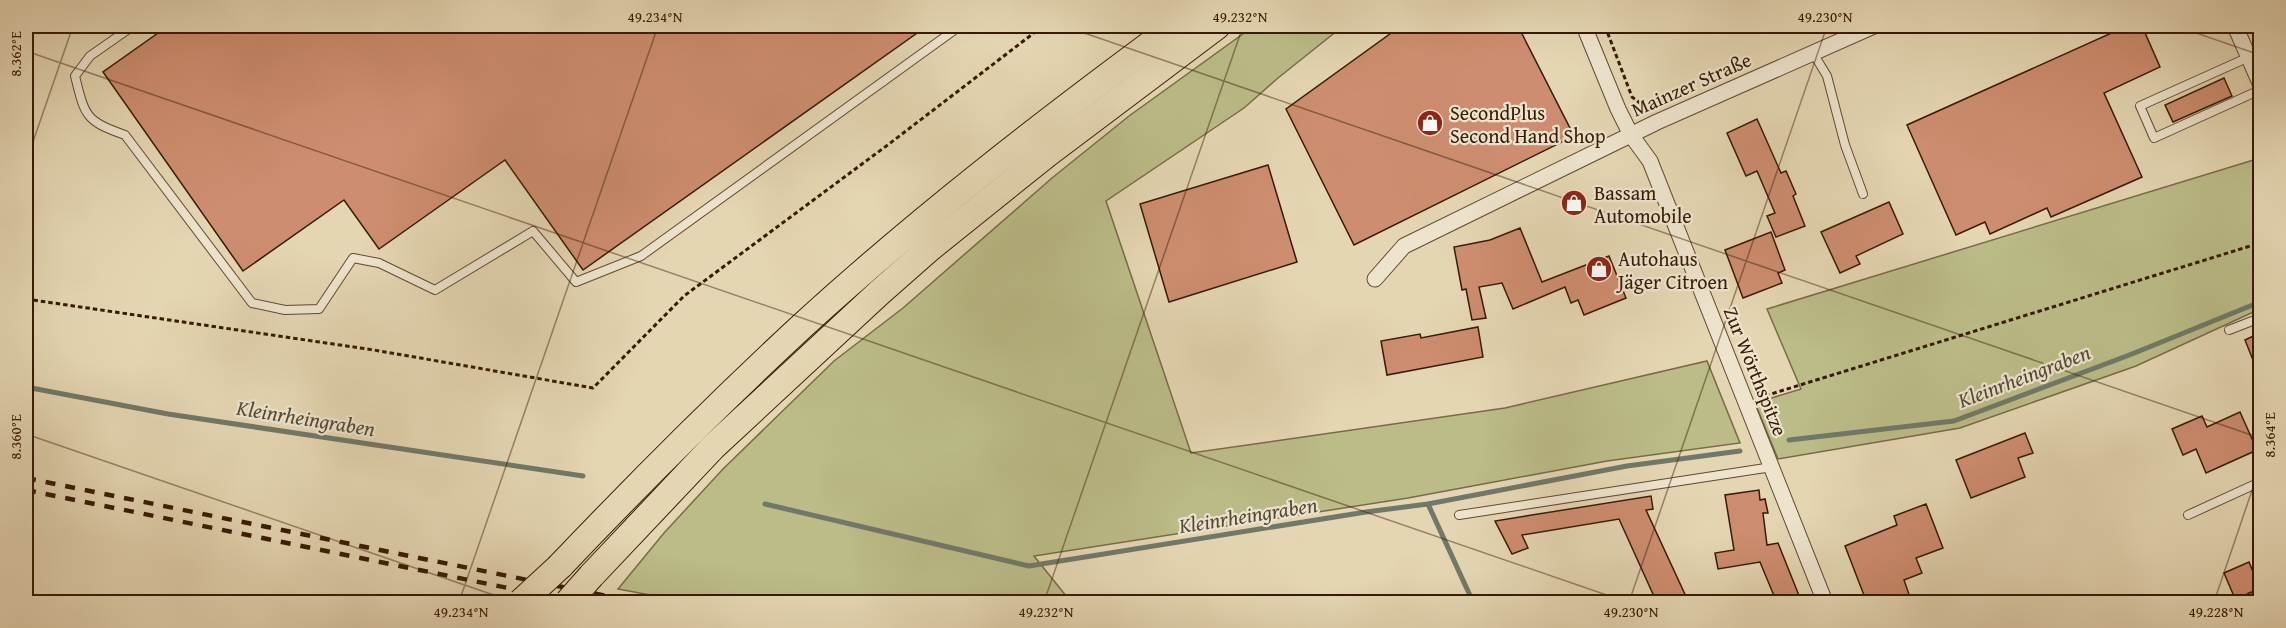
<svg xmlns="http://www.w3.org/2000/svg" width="2286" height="628" font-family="'Gentium Book Plus',serif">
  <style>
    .green { fill: #bbbc88; stroke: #786b46; stroke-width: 1.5 }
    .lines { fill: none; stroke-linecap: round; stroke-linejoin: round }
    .stream { stroke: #707969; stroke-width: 5 }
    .building { fill: #ce8d70; stroke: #361a05; stroke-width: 1.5 }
    .service-casing { stroke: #624930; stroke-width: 10 }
    .minor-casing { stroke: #624930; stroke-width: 17 }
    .trunk-casing { stroke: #361a05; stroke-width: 28 }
    .path { stroke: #361a05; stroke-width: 3; stroke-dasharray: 4.5 3; stroke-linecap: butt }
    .service { stroke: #eee4ce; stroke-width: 8 }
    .minor { stroke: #eee4ce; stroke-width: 15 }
    .trunk { stroke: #e5d6b3; stroke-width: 26 }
    .rail { stroke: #361a05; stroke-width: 4.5; stroke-dasharray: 10 10; stroke-linecap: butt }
    .trunk-bridge-casing { stroke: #361a05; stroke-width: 28; stroke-linecap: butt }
    .trunk-bridge { stroke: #e5d6b3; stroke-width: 26 }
    .ticks { fill: none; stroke: #361a05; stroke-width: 1.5; stroke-opacity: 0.45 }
    .labels { text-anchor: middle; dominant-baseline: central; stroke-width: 4.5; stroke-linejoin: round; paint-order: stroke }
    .street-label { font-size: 20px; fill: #361a05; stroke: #eee4ce }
    .poi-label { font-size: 20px; fill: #361a05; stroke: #eee4ce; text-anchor: start }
    .water-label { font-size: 21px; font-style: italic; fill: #534a37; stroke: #eee4ce }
    .neatline { fill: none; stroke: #361a05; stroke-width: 2 }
    .ticks-label { font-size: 15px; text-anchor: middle; fill: #361a05 }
  </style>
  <rect width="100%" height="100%" fill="#e5d6b3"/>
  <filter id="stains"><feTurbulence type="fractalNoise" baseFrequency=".00333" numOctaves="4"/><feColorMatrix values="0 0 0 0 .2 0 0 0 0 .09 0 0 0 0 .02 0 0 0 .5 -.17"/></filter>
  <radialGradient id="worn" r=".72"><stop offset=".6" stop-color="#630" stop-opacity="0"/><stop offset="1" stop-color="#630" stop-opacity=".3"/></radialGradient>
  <g class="green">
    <path d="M1254,26H1343L1278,78L1244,108L1106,201L1191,453L1505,408L1707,361L1740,443L1607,461L1408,498L1034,556L1071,602H687L618,589L664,533L723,469L834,361L903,308L1052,178L1129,116Z"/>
    <path d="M2260,158V309L2136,366L1960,428L1778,459L1755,403L1801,389L1767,309Z"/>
  </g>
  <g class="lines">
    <g class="stream">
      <path d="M26,387L168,414L583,476"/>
      <path d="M1789,440L1954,421L2132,354L2260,302"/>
      <path d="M765,504L1029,566L1366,512L1428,504L1627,466L1740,451"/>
      <path d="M1428,504L1473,602"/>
    </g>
  </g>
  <g class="building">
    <path d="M168,26H927L583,270L505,160L379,249L344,200L243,271L103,72Z"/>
    <path d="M1401,26H1518L1574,136L1354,245L1286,109Z"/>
    <path d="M2127,26H2142L2160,67L2104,93L2142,177L2051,217L2047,208L1990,234L1985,222L1956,235L1907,125Z"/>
    <path d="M2224,78L2232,96L2173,122L2165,105Z"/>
    <path d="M1757,119L1781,173L1786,171L1796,194L1793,196L1805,226L1776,237L1767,216L1775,213L1757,171L1746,176L1727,133Z"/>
    <path d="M1268,165L1297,262L1169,302L1140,204Z"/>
    <path d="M1889,202L1903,234L1856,256L1860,264L1840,273L1821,232Z"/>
    <path d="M1520,228L1542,282L1609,256L1626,298L1584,315L1578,300L1571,303L1565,287L1513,309L1502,283L1479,287L1486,318L1472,320L1466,289L1462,290L1454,247L1490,240Z"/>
    <path d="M1771,232L1785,270L1778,273L1782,283L1743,298L1725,250Z"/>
    <path d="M1478,327L1483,357L1387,375L1381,341L1420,334L1421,338Z"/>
    <path d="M2260,333V378L2245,340Z"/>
    <path d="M2240,412L2257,450L2206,473L2196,449L2183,455L2172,429L2202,416L2207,427Z"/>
    <path d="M2025,433L2033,453L2018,458L2025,477L1971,498L1956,460Z"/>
    <path d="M1759,490L1760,500L1765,499L1768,513H1763L1767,545L1778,543L1802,603H1777L1760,562L1718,569L1715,553L1734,550L1725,495Z"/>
    <path d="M1651,496L1653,509L1646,510L1689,603H1657L1619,519L1522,535L1528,548L1512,554L1495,521Z"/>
    <path d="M1926,504L1943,548L1916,558L1922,573L1904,580L1912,603H1867L1845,546L1897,525L1894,516Z"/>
    <path d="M2249,562L2260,589L2249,593L2236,601L2224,573Z"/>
  </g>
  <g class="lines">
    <g class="service-casing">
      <g id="service">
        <path d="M133,26L90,56L75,76C85,116 85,121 125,135L252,303L285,310L319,309L353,258L379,263L435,290L533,231L576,282L641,256L960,26"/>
        <path d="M1840,26L1845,39"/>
        <path d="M1813,53L1827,76L1845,145L1863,194"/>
        <path d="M2249,57L2140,106L2154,138L2260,90"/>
        <path d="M2229,330L2260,318"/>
        <path d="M1459,515L1772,467"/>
        <path d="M2188,515L2260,482"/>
      </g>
    </g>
    <g class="minor-casing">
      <g id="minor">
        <path d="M1584,26L1618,109L1631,135L1650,161L1825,602"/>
        <path d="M2235,26L2260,83"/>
        <path d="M1375,279L1404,246L1657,122L1874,26"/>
        <path d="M2252,602L2260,599"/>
      </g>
    </g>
    <g class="trunk-casing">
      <g id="trunk">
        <path d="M560,566C638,484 718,404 801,327C919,219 1046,121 1175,26"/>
        <path d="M591,576L713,447L880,292L930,248L1047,154L1217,26"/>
      </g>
    </g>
    <g class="path">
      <path d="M1605,26L1632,97L1640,103L1654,106"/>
      <path d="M26,299L374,350L593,388L684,296L889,144L1043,26"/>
      <path d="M1758,398L2260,243"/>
    </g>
    <use href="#service" class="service"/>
    <use href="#minor" class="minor"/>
    <use href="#trunk" class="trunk"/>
    <g class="rail">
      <path d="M26,478L636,602"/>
      <path d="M26,490L577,602"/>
    </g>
    <g class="trunk-bridge-casing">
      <g id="trunk-bridge">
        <path d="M521,602L560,566"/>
        <path d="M568,602L591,576"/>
      </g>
    </g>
    <use href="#trunk-bridge" class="trunk-bridge"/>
  </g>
  <path class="ticks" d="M1064,26L2260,438M2176,26L2260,55M26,51L1627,602M26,162L73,26M26,434L514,602M459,602L658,26M1044,602L1243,26M1629,602L1827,26M2214,602L2260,467"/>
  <defs>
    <g id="shop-disc" transform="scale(1.35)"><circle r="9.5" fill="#8f2418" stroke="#eee4ce"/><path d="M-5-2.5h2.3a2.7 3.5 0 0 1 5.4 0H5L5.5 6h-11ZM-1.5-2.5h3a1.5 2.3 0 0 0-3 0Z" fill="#fff"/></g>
  </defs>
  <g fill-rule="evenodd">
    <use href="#shop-disc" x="1430" y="123"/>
    <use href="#shop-disc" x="1574" y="203"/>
    <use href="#shop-disc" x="1599" y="269"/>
  </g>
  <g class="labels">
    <g class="street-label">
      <text transform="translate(1691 84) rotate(-24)">Mainzer Straße</text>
      <text transform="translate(1756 371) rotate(68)">Zur Wörthspitze</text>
    </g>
    <g class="poi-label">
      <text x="1450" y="112">SecondPlus<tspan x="1450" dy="23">Second Hand Shop</tspan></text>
      <text x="1594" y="192">Bassam<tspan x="1594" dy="23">Automobile</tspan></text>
      <text x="1618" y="258">Autohaus<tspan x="1618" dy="23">Jäger Citroen</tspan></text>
    </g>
    <g class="water-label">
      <text transform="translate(2024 376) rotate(-21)">Kleinrheingraben</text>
      <text transform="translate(306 418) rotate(9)">Kleinrheingraben</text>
      <text transform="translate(1248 515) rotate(-9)">Kleinrheingraben</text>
    </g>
  </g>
  <rect width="2286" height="628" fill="none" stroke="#e5d6b3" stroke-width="66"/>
  <rect x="33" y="33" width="2220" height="562" class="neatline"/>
  <g class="ticks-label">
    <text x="655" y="22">49.234°N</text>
    <text x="1240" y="22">49.232°N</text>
    <text x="1825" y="22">49.230°N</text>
    <text transform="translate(16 54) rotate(-90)" y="5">8.362°E</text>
    <text transform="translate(2270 435) rotate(-90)" y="5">8.364°E</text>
    <text transform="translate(16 437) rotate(-90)" y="5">8.360°E</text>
    <text x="461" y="617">49.234°N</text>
    <text x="1046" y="617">49.232°N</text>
    <text x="1631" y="617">49.230°N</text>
    <text x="2216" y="617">49.228°N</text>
  </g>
  <rect width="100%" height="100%" filter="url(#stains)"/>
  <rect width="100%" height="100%" fill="url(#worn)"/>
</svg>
